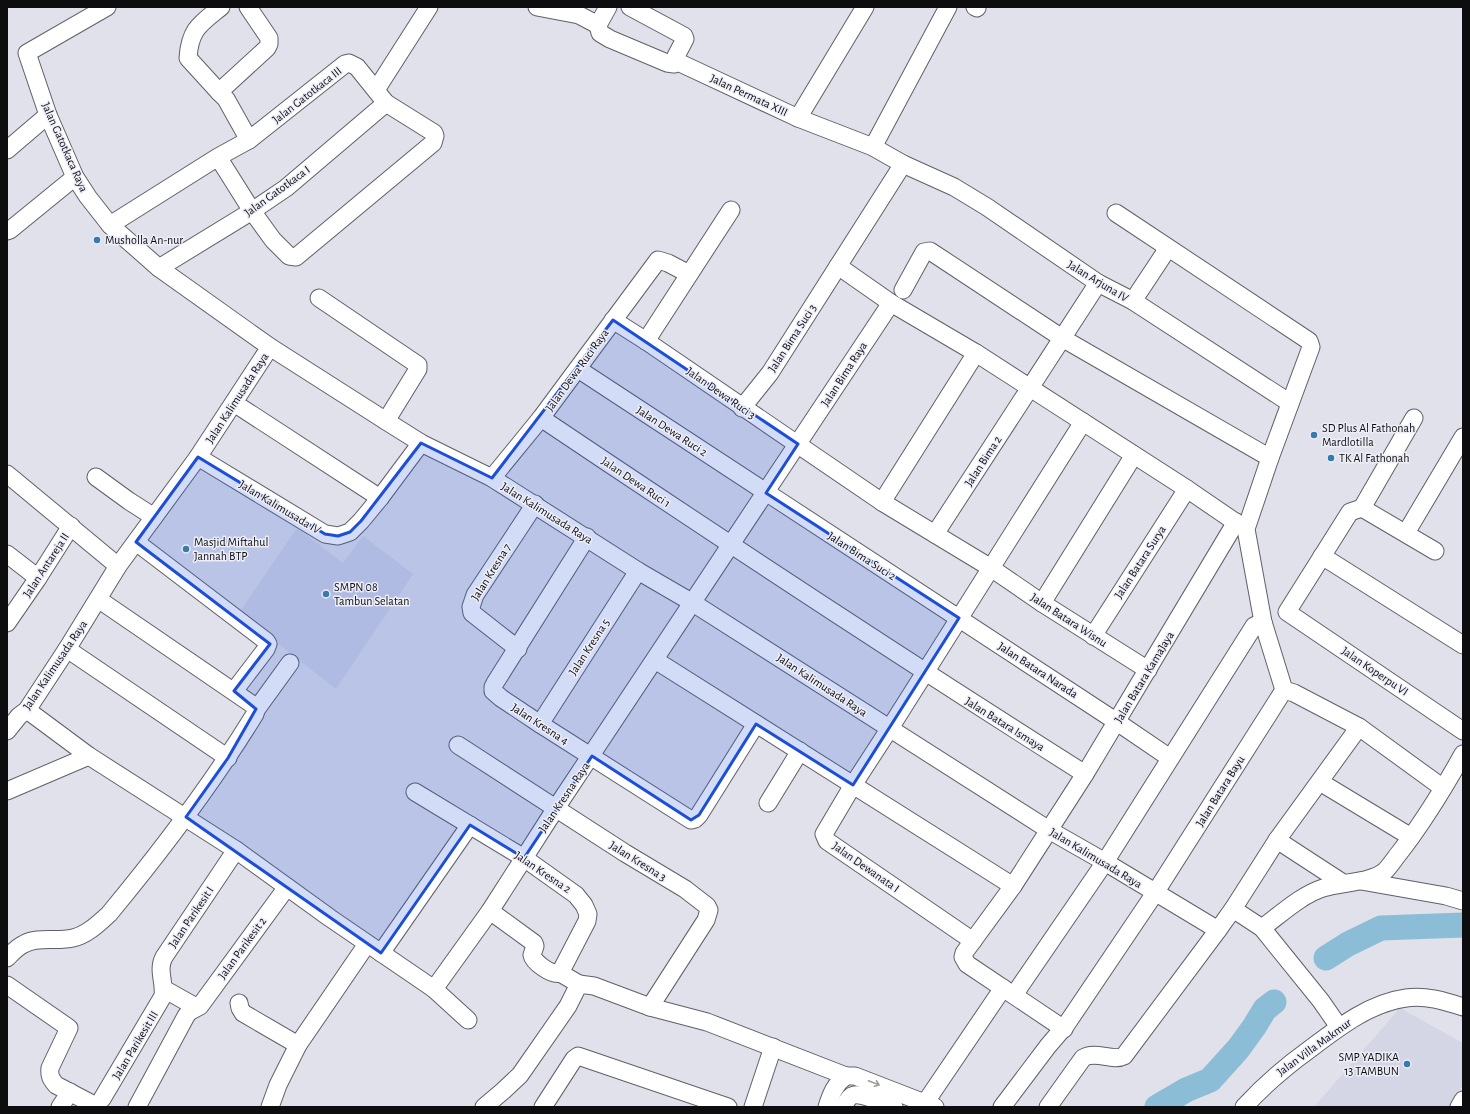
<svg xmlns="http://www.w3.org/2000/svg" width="1470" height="1114" font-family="'Alegreya Sans',sans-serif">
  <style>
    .built { fill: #d4d6e6 }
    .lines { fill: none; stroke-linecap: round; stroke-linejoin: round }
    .river { stroke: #8cbdd7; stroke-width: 25 }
    .street-casing { stroke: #5f6068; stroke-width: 19 }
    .street { stroke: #fff; stroke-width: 17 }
    .oneway { stroke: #9e9e9f }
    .marked { fill: #1d4ed8; fill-opacity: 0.2; stroke: #1d4ed8; stroke-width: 3; stroke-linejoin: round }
    .poi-dot { fill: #357bb0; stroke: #edeef8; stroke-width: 1.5 }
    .labels { text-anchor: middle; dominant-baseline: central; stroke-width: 3; stroke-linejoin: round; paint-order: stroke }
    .street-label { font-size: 12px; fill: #0d0d10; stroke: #edeef8 }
    .poi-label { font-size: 12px; fill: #0d0d10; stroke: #edeef8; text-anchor: start }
  </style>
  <rect width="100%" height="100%" fill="#e0e1ea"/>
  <g class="built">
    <path d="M297,528L343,563L363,536L413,574L336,689L239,613Z"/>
    <path d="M1400,1008L1463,1043V1084L1450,1107H1314Z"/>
  </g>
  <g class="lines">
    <g class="river">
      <path d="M1326,958L1348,944L1381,928L1463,925"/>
      <path d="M1157,1107L1186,1090L1210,1080L1238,1049L1254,1027L1265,1009L1274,1002"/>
    </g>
    <g class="street-casing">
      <g id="street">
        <path d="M107,7L27,53L48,115L75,177L88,197L110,225L159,268L270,347L386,421L421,443L492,478L638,571L693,603L1049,830L1105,862L1218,930"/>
        <path d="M248,7L269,38V44L267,48L219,92L226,99L249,140"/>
        <path d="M537,7L579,15L598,25"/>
        <path d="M630,7L684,36L685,39L676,56V60L680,63L798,118L873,147L903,164L954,187L987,207L1098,283L1133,301L1290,403"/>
        <path d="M975,7L977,8"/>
        <path d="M598,25L600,33L610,39L667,63L674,64L676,60"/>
        <path d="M598,25L608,7"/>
        <path d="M376,90L429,7"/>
        <path d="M219,92L188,58C190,29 200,24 221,7"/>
        <path d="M798,118L865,7"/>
        <path d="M873,147L948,7"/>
        <path d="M7,150L48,115"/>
        <path d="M1116,213L1309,341L1311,347L1270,458L1246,529L1263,622L1284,690L1294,693L1359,727L1443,788"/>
        <path d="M110,225L218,157L249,140L345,64L349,63L357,67L386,103L434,133L435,136L433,143L296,257L289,256L273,240L252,211L218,157"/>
        <path d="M7,231L10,230L75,177"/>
        <path d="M838,266L891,303L976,353L1187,489L1244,528"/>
        <path d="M159,268L252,211L286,188L386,103"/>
        <path d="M903,290L924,252L930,251L1062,338L1270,458"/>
        <path d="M319,298L418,365V369L386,421"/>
        <path d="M1133,301L1168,248"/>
        <path d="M613,320L646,341L882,502L991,568L1042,603L1148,670"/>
        <path d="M646,341L731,210"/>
        <path d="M578,369L1117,722L1170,758"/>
        <path d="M234,403L380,498"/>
        <path d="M742,408L770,373L903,164"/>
        <path d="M541,418C721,539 902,658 1085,774"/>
        <path d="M1414,418L1362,508L1350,512L1287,612L1463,731"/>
        <path d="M198,457L325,534L338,536L350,532L361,521L380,498L421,443"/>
        <path d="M7,474L118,566"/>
        <path d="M96,477L129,501L154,517"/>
        <path d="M492,478L541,418L658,260L668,263L689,274"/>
        <path d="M882,502L976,353"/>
        <path d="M1362,508L1435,551"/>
        <path d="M1406,533L1463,437"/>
        <path d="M935,534L1098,283"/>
        <path d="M587,537L495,683L493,687V691L501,698L540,724L691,820L695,819L699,815L756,724"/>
        <path d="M136,542L266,641L268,644L266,649L234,691"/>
        <path d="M7,554L38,578"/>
        <path d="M1322,556L1463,645"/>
        <path d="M1042,603L1134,455"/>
        <path d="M7,623L38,578L71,526"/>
        <path d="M1093,636L1187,489"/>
        <path d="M67,649L228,758"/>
        <path d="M518,649L472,613L471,607L475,595L535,504"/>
        <path d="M655,660L1013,886"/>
        <path d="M27,710L89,756L236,850L330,918L434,989L468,1020"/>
        <path d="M256,710L290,663"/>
        <path d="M540,724L638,571"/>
        <path d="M7,731L19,716L27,710L67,649L118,566L198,457L270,347"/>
        <path d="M458,745L625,853L685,889L707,906L709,910L706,920L650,1007"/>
        <path d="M1320,782L1411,837"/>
        <path d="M7,791L89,756"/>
        <path d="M415,792L524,858L576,895L584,905L588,914L587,921L560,973L579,984"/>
        <path d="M768,803L800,751"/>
        <path d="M1277,840L1343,883"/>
        <path d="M1361,881L1446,896L1463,901"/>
        <path d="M1233,909L1277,840L1359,727"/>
        <path d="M490,911L534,943L535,946L532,955C533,962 552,976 560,973"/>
        <path d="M1262,928C1281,914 1301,895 1323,888C1341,882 1371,883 1385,871C1390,866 1395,858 1400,852C1424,821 1444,788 1463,754"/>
        <path d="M973,941L827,841L824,834L853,785L890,728L1083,422"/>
        <path d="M381,953L470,825"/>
        <path d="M7,958C12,953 17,947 24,944C38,936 57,942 73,938C87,935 99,923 109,914C162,850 212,784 255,714L256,710L253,705L98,599"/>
        <path d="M7,985L69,1028L50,1068C49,1076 51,1079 56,1085L98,1107"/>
        <path d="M164,989L196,1007"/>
        <path d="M434,989L490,911L556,808L891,303"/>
        <path d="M1014,995L1105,862L1254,626L1263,622"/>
        <path d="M239,1003L240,1008L243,1013L298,1045"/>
        <path d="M1064,1029L967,964L963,957L964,953L1013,886L1085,774L1236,522"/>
        <path d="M102,1099L163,996C165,982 157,970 164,957L236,850"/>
        <path d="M925,1103L1003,988"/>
        <path d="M60,1107L70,1092"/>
        <path d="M137,1107L186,1016L189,1012L200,1006L287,887"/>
        <path d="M270,1107L278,1085L298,1045L367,944"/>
        <path d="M484,1107L503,1091L520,1075L568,1006L579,984L594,986L650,1007L707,1022L846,1076"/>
        <path d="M543,1107L574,1059L578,1056L728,1107"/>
        <path d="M753,1107L773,1047"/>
        <path d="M827,1107C831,1094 835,1084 846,1076H855L935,1107"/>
        <path d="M844,1107C846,1102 849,1096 854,1095C863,1093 884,1104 894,1107"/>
        <path d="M1002,1107L1048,1046L1066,1025L1155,893L1284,690"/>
        <path d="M1048,1107L1083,1058C1096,1050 1112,1062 1124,1056L1218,930L1233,909L1262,928L1321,1001L1339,1027"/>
        <path d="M1244,1107C1265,1084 1285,1067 1310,1049C1339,1027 1370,1003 1406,998C1425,995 1445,1001 1463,1007"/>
        <path d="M1459,1107L1463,1100"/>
      </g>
    </g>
    <use href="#street" class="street"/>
  </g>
  <defs><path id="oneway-shaft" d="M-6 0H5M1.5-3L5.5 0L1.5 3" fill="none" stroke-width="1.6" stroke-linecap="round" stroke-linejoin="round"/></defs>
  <use class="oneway" href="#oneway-shaft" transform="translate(874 1083) rotate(21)"/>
  <path class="marked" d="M613,320L798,444L766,493L959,618L853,785L756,724L699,815L691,820L592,756L524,858L470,825L381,953L186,817L228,758L256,709L234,691L270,644L136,542L198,457L325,534L338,536L350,532L361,521L421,443L492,478Z"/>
  <g class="poi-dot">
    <circle cx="97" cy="240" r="4"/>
    <circle cx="1314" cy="435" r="4"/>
    <circle cx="1331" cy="458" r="4"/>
    <circle cx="186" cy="549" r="4"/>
    <circle cx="326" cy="594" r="4"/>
    <circle cx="1407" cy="1064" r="4"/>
  </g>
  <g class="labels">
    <g class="street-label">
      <text transform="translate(307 95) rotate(-38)">Jalan Gatotkaca III</text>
      <text transform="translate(749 95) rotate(25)">Jalan Permata XIII</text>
      <text transform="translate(65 147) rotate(66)">Jalan Gatotkaca Raya</text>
      <text transform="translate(277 191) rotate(-36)">Jalan Gatotkaca I</text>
      <text transform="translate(1098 281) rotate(31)">Jalan Arjuna IV</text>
      <text transform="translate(792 338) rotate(-57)">Jalan Bima Suci 3</text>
      <text transform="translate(577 370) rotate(-54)">Jalan Dewa Ruci Raya</text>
      <text transform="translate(844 374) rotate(-57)">Jalan Bima Raya</text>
      <text transform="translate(721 393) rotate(35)">Jalan Dewa Ruci 3</text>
      <text transform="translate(237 398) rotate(-57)">Jalan Kalimusada Raya</text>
      <text transform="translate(672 431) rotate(33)">Jalan Dewa Ruci 2</text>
      <text transform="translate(983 461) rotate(-57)">Jalan Bima 2</text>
      <text transform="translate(636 482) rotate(34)">Jalan Dewa Ruci 1</text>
      <text transform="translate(280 507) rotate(31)">Jalan Kalimusada IV</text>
      <text transform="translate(547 513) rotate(32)">Jalan Kalimusada Raya</text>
      <text transform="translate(862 556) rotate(33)">Jalan Bima Suci 2</text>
      <text transform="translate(1140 562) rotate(-57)">Jalan Batara Surya</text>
      <text transform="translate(46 565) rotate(-57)">Jalan Antareja II</text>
      <text transform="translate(491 572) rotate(-58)">Jalan Kresna 7</text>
      <text transform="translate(1069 620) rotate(33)">Jalan Batara Wisnu</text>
      <text transform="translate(589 647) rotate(-57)">Jalan Kresna 5</text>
      <text transform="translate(55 665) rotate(-56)">Jalan Kalimusada Raya</text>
      <text transform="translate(1038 670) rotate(33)">Jalan Batara Narada</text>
      <text transform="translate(1375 671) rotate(34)">Jalan Koperpu VI</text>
      <text transform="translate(1144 677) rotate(-59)">Jalan Batara KamaJaya</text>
      <text transform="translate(822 685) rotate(33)">Jalan Kalimusada Raya</text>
      <text transform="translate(540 724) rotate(33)">Jalan Kresna 4</text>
      <text transform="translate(1005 724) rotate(32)">Jalan Batara Ismaya</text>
      <text transform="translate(1220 791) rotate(-58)">Jalan Batara Bayu</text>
      <text transform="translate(564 797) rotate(-56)">Jalan Kresna Raya</text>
      <text transform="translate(1096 858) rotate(31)">Jalan Kalimusada Raya</text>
      <text transform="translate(638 861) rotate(32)">Jalan Kresna 3</text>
      <text transform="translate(866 867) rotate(35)">Jalan Dewanata I</text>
      <text transform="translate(543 872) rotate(34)">Jalan Kresna 2</text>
      <text transform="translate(191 917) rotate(-56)">Jalan Parikesit I</text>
      <text transform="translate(242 948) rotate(-54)">Jalan Parikesit 2</text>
      <text transform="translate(135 1045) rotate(-59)">Jalan Parikesit III</text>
      <text transform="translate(1314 1047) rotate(-36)">Jalan Villa Makmur</text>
    </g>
    <g class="poi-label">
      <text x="105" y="240">Musholla An-nur</text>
      <text x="1322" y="428">SD Plus Al Fathonah<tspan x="1322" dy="14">Mardlotilla</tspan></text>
      <text x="1339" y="458">TK Al Fathonah</text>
      <text x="194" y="542">Masjid Miftahul<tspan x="194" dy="14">Jannah BTP</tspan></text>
      <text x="334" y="587">SMPN 08<tspan x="334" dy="14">Tambun Selatan</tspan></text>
      <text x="1399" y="1057" text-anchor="end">SMP YADIKA<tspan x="1399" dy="14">13 TAMBUN</tspan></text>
    </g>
  </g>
  <rect width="1470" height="1114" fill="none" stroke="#0d0d10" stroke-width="16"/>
</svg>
